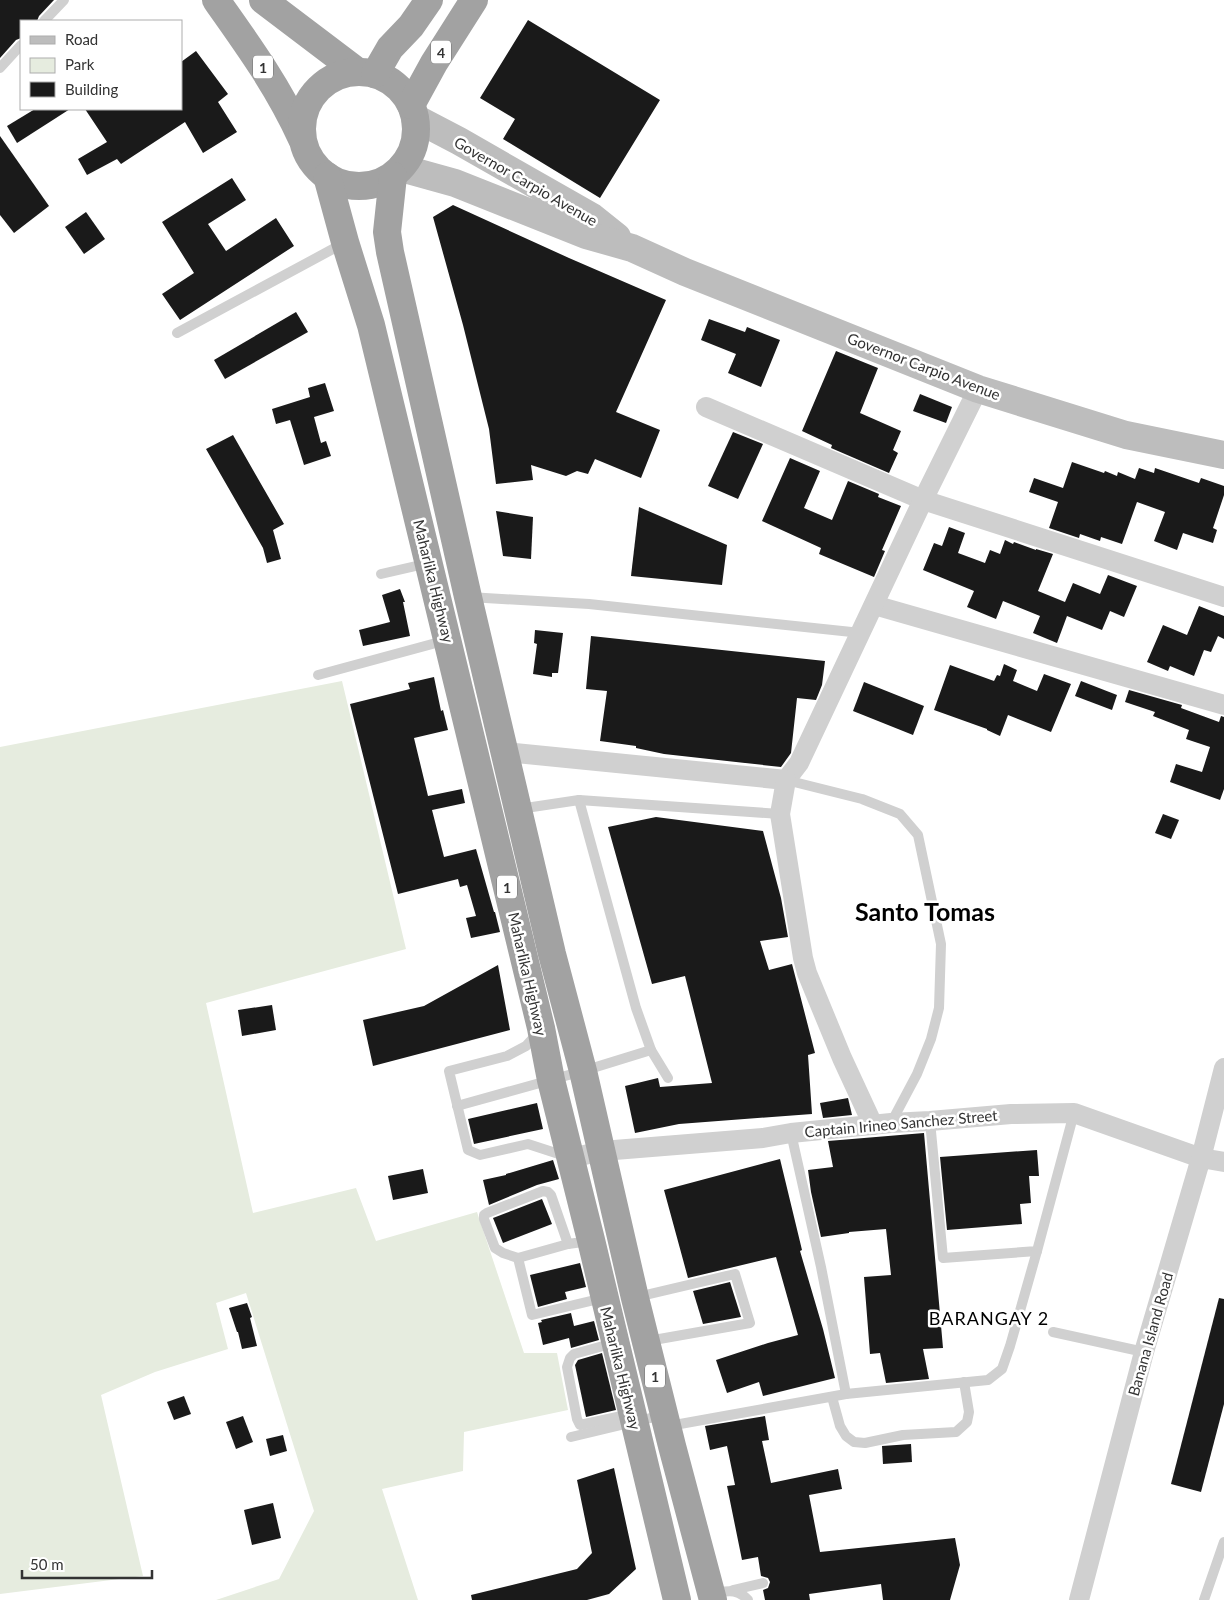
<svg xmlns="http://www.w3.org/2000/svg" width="1224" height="1600" font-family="Lato,sans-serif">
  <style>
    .green { fill: #e6ecdf }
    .building { fill: #1a1a1a }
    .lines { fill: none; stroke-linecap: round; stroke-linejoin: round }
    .service { stroke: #d0d0d0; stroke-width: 10 }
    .minor { stroke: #d0d0d0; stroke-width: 20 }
    .secondary { stroke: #bdbdbd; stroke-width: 28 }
    .trunk { stroke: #a2a2a2; stroke-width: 28 }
    .labels { text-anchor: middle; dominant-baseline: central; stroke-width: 5; stroke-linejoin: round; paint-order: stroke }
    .shield { fill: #fff; stroke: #707070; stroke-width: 1 }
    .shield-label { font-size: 14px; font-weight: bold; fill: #333 }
    .street-label { font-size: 15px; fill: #333; stroke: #fff }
    .quarter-label { font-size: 18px; letter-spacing: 1px; fill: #000; stroke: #fff }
    .town-label { font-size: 25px; font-weight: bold; fill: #000; stroke: #fff }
  </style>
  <rect width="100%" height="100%" fill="#fff"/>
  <path class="green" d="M342,681L406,949L206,1003L253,1213L356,1188L376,1241L477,1212L524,1353H557L568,1410L464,1432L463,1471L382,1489L418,1600H216L279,1579L314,1511L246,1293L216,1303L228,1349L155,1372L101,1395L143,1576L0,1594V747Z"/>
  <g class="building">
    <path d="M0,0H54L39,16L37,21H21V38L16,40L0,58Z"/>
    <path d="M528,20L660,100L600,198L503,139L515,119L480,98Z"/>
    <path d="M196,51L228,94L218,102L237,132L203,153L185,122L121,164L117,159L87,175L78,159L107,142L85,109H181V62Z"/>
    <path d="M35,109H70L17,143L7,126Z"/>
    <path d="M0,136L49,206L14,233L0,215Z"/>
    <path d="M232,178L246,200L208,224L226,251L276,218L294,246L180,320L162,294L194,273L162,222Z"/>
    <path d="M453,205L569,258L666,300L616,412L660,430L641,478L595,459L588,474L577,471L566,476L531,465L533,480L496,484L489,429L463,325L433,217Z"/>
    <path d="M86,212L105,239L84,254L65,227Z"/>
    <path d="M296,312L308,332L225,379L214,360Z"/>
    <path d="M709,319L745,332L747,327L780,340L761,387L728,373L736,354L701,340Z"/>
    <path d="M836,351L878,368L860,413L901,431L893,450L898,453L889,473L831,448L832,445L802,431Z"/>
    <path d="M325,383L334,411L314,417L321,443L326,441L331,456L304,465L290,420L276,424L272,409L310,397L308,388Z"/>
    <path d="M920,394L952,407L946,423L913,411Z"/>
    <path d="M733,432L763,444L738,499L708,486Z"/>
    <path d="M233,435L284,524L273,530L281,559L267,563L263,548L206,449Z"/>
    <path d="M790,458L820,471L804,508L832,520L848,481L879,494L878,497L901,506L882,550L885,551L874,577L819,554L821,548L762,521Z"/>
    <path d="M1072,462L1104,473L1105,471L1117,476L1118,472L1135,479L1139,468L1154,473L1155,468L1199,483L1201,478L1224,486V495L1213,528L1217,530L1213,543L1183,533L1177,550L1154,541L1165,512L1137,502L1122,544L1101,537L1100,541L1080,534L1079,538L1049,528L1058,502L1029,492L1034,478L1063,488Z"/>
    <path d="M639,507L727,545L722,585L631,576Z"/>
    <path d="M496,511L533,517L531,559L503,556Z"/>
    <path d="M949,527L965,533L958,553L985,563L990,550L1000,554L1005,540L1013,544L1014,542L1036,550V549L1053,554L1038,591L1065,602L1073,583L1100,594L1108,575L1137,586L1124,617L1110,611L1102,630L1067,616L1057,643L1033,633L1040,616L1003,601L996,619L967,607L974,591L923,570L934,543L942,546Z"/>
    <path d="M400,589L405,602H403L410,636L363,646L359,630L390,622L382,595Z"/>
    <path d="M1199,606L1224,616V639L1218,636L1211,652L1204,650L1194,676L1170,666L1168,671L1147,662L1163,625L1187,635Z"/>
    <path d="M535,630L563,633L558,673H552V677L533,674L537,644L534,643Z"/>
    <path d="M591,636L825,661L822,685L816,700L797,698L791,753L781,767L664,754L636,748V746L600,741L607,691L586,689Z"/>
    <path d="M1004,664L1017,670L1013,681L1037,691L1044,674L1071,684L1051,732L1008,715L1000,736L987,730V729L934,710L950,665L994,681L997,675L1000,676Z"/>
    <path d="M434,677L441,711L443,710L448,730L414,738L428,796L462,789L465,803L432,810L444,857L476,849L494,912H495L500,932L471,938L466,918L476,916L467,885L460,887L458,879L398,894L350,704L410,689L408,683Z"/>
    <path d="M1081,681L1117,695L1112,710L1075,696Z"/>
    <path d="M864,682L924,706L913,735L853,711Z"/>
    <path d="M1129,690L1182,705L1181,708L1219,722L1221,716L1224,717V789L1220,800L1170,782L1176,764L1202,772L1210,747L1186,739L1189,730L1153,716L1155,712L1125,702Z"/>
    <path d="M1163,814L1179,820L1171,839L1155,833Z"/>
    <path d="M656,817L763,831L781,898L788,937L760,941L769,970L792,964L815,1053L808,1055L812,1114L679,1124L635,1133L625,1086L658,1078L660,1087L712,1083L685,976L652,984L608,827Z"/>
    <path d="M498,965L510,1030L373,1066L363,1020L424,1006Z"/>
    <path d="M272,1005L276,1030L242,1036L238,1010Z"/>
    <path d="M848,1098L852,1115L823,1118L820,1103Z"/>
    <path d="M537,1103L543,1129L474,1144L468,1119Z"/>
    <path d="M924,1133L943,1348L923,1349L929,1379L886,1383L880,1353L870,1354L864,1277L891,1275L886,1229L849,1232V1233L821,1237L811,1192L808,1170L833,1167L828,1141Z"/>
    <path d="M1037,1150L1039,1176H1029L1031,1203L1020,1204L1022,1224L947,1230L940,1157Z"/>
    <path d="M780,1159L802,1250L800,1251L823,1329L835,1378L763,1396L759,1382L727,1393L716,1360L768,1343L798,1335L776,1257L688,1278L664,1190Z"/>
    <path d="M553,1160L559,1179L537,1185L489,1205L483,1180L506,1175V1174Z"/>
    <path d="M423,1169L428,1193L393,1200L388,1176Z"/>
    <path d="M542,1199L552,1224L503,1243L493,1218Z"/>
    <path d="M580,1263L586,1287L565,1292L567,1299L538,1307L530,1275Z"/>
    <path d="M730,1282L741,1317L703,1324L693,1291Z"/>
    <path d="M1219,1298L1224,1299V1404L1201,1492L1171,1484Z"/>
    <path d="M247,1303L252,1317L250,1318L257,1346L242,1349L238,1332H237L229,1308Z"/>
    <path d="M571,1313L574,1326L594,1321L599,1340L571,1348L569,1338L543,1345L538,1323L542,1322L541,1320Z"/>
    <path d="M602,1353L616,1410L586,1417L575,1365L578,1360Z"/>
    <path d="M184,1396L191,1414L174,1420L167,1402Z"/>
    <path d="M243,1416L253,1442L236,1449L226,1422Z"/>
    <path d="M765,1416L769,1440L762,1441L771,1483L838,1469L842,1489L809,1495L820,1552L955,1538L960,1565L950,1600H883L881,1584L809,1594L810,1600H765L763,1590L768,1588L770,1582L768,1578L761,1576L758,1557L742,1560L727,1486L735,1485L727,1446L710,1450L705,1426Z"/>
    <path d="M283,1435L287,1451L270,1456L266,1439Z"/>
    <path d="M911,1444L912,1462L883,1464L882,1446Z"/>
    <path d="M614,1468L636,1569L609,1594L587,1600H472L471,1595L577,1569L592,1553L577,1480Z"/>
    <path d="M273,1503L281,1538L252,1545L244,1510Z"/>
  </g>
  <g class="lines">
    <g class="service">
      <path d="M44,21L64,0"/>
      <path d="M0,68L21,45"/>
      <path d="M177,333L344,243"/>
      <path d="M381,574L429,563"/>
      <path d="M469,597L589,604L861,633"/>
      <path d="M318,675L447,640"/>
      <path d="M786,780L862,799L900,814L918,835L941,944L939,1008L931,1039L917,1074L891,1123"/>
      <path d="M579,800L780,814"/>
      <path d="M519,809L579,800L636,1008L651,1050L668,1078"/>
      <path d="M538,1033L526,1046L507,1056L449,1071L468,1150L480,1155L528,1144L568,1157"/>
      <path d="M457,1106L583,1071L651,1050"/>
      <path d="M930,1121L943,1258L1037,1251L1074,1113"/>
      <path d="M791,1133L821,1267L846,1394"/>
      <path d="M590,1241L568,1244L518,1258L532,1315L603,1298"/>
      <path d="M518,1258L503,1253L495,1248L484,1219V1215L487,1213L543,1191L548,1192L551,1195L568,1244"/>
      <path d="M637,1297L735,1274L750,1323L648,1341"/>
      <path d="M1053,1332L1144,1352"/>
      <path d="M614,1343L574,1354L570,1358L567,1367L577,1419L580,1425L631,1414"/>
      <path d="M832,1397L840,1426L846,1436L854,1442L865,1443L903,1435L956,1432L967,1422L969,1412L964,1382"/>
      <path d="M669,1426L846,1394L988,1380L1002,1369L1010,1346L1037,1251"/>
      <path d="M571,1437L663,1415"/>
      <path d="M733,1590L763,1583"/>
      <path d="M713,1593C728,1591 737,1588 748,1600"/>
      <path d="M1204,1600L1224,1542"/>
    </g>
    <g class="minor">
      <path d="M706,407L923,500L1224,597"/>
      <path d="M874,605L1224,705"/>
      <path d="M505,752L786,780L799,763L923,500L978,389"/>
      <path d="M786,780L780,814L803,958L807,973L842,1058L873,1125"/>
      <path d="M571,1158L602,1151L763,1138L791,1133L891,1123L930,1121L1011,1114L1074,1113L1201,1158L1224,1162"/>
      <path d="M1079,1600L1144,1352L1201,1158L1224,1068"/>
    </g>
    <g class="secondary">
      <path d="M415,118L459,141L592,217L617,237"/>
      <path d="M401,168L455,183L586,235L632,248L685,272L978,389L1126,435L1224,455"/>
    </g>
    <g class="trunk">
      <path d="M216,0C248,45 279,88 302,139"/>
      <path d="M263,0L358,72"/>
      <circle cx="359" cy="129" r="57"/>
      <path d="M375,74L390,48L411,26L429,0"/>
      <path d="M411,105L434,63L474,0"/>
      <path d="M327,176L345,242L371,325L541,1028L551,1080L591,1240L677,1600"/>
      <path d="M393,176L387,232L390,252L468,597L552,954L583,1071L635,1298L672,1446L713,1600"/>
    </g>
  </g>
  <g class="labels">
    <g class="shield">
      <rect x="431" y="40.5" width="20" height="23" rx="4"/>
      <rect x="253" y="55.5" width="20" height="23" rx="4"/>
      <rect x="497" y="875.5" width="20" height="23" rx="4"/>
      <rect x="645" y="1364.5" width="20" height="23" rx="4"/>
    </g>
    <g class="shield-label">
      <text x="441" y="52">4</text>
      <text x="263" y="67">1</text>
      <text x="507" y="887">1</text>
      <text x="655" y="1376">1</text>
    </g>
    <g class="street-label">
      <text transform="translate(526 181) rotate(30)">Governor Carpio Avenue</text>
      <text transform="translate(924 366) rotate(21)">Governor Carpio Avenue</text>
      <text transform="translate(434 581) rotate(76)">Maharlika Highway</text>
      <text transform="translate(528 974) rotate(77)">Maharlika Highway</text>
      <text transform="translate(901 1123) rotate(-5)">Captain Irineo Sanchez Street</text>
      <text transform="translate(1150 1334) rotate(-74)">Banana Island Road</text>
      <text transform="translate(621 1368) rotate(76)">Maharlika Highway</text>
    </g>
    <g class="quarter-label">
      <text x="989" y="1318">BARANGAY 2</text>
    </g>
    <g class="town-label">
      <text x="925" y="911">Santo Tomas</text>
    </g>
  </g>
  <rect x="20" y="20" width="162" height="90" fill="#ffffff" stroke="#adadad"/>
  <rect x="30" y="36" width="25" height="8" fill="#bdbdbd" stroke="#adadad"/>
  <text x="65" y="45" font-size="15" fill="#333333">Road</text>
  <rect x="30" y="58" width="25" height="15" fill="#e6ecdf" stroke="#adadad"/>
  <text x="65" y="70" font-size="15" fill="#333333">Park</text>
  <rect x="30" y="82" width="25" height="15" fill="#1a1a1a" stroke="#adadad"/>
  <text x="65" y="95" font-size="15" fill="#333333">Building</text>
  <path d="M22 1570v8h130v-8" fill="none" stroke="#333333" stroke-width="2.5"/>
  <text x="30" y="1570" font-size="15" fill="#333333" stroke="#ffffff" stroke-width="4" paint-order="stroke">50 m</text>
</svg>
